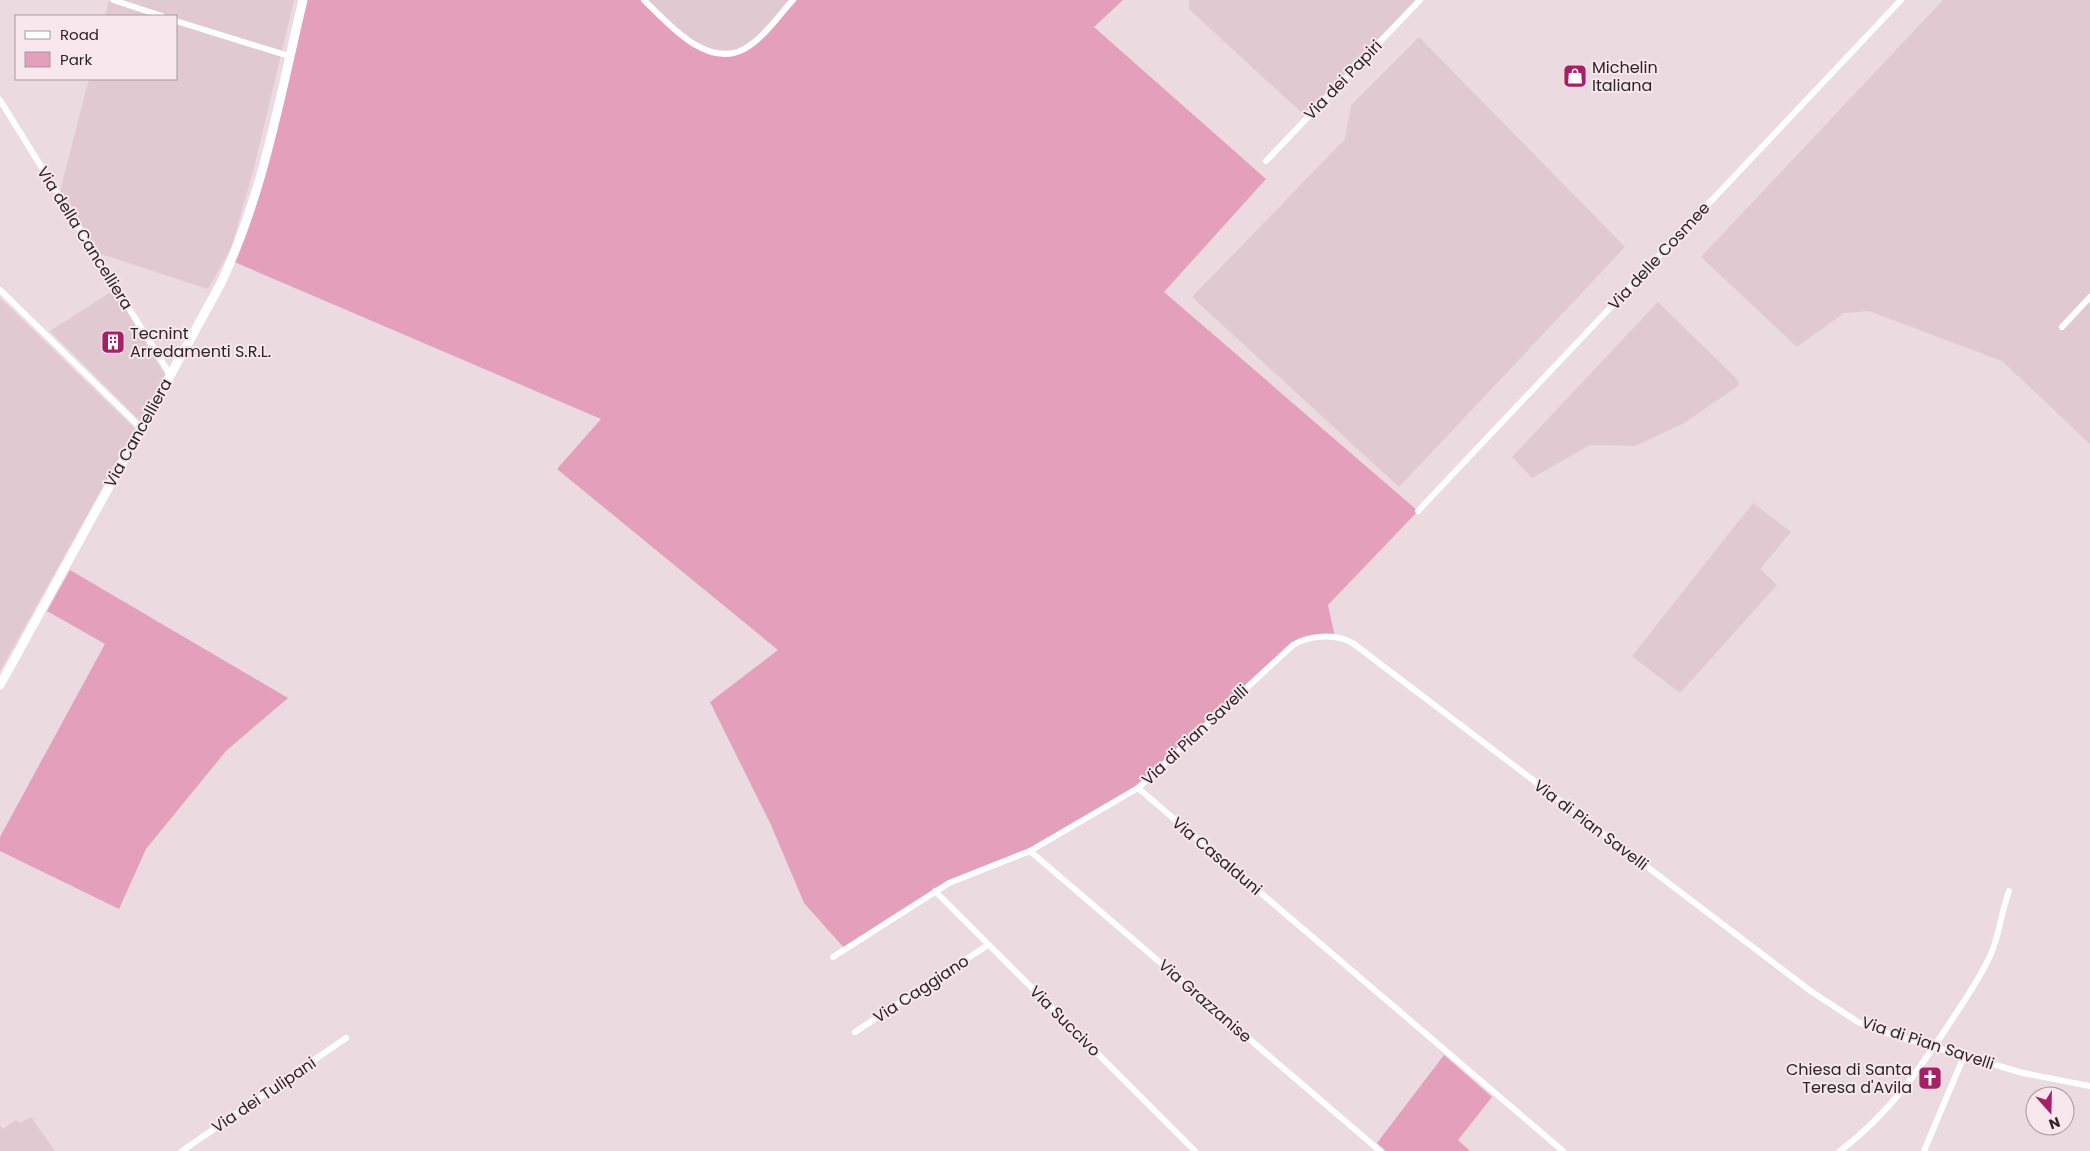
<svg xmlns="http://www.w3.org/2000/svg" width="2090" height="1151" font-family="Poppins,sans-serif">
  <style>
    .built { fill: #e1c9d1 }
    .green { fill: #e4a0ba }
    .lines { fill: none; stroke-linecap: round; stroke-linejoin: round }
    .minor { stroke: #fff; stroke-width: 6 }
    .tertiary { stroke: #fff; stroke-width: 9 }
    .labels { text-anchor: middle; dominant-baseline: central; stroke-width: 4; stroke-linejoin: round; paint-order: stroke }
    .poi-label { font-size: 16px; fill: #2b2527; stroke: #f8e7ed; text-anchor: start }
    .street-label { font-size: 16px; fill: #2b2527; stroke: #f8e7ed }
  </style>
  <rect width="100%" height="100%" fill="#ebdae0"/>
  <g class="built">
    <path d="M109,0H294L254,168L231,248L208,289L98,253L60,191L89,79H176V16H105Z"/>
    <path d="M646,0H793L753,43L719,54L690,41Z"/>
    <path d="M1189,0H1416L1304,115L1189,9Z"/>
    <path d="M1943,0H2090V444L2002,361L1869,311L1844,313L1797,347L1701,257Z"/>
    <path d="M1419,37L1625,247L1399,487L1192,297L1345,139L1351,105Z"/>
    <path d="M114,290L165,375L140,421L50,331Z"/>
    <path d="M0,298L135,429L0,671Z"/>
    <path d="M1658,302L1739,381L1738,386L1684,423L1635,446L1590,445L1532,478L1512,457Z"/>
    <path d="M1753,503L1791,532L1760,569L1777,585L1680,693L1632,656Z"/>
    <path d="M31,1117L55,1151H0V1125L3,1129L16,1120L20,1123Z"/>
  </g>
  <g class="green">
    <path d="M303,0H646L690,41L719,54L753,43L793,0H1123L1094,27L1266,179L1164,292L1418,511L1328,605L1335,637L1301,641L1138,788L1030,851L963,876L845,949L804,903L771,825L710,702L778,650L557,469L601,419L232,261L238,246Z"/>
    <path d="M70,570L288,698L226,751L146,849L119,909L0,851V837L105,644L47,611Z"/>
    <path d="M1444,1055L1492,1097L1458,1140L1470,1151H1386L1377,1143Z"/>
  </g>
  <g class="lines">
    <g class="minor">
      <path d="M113,0L162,16"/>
      <path d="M644,0C668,23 706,69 744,49C763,39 779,15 793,0"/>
      <path d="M176,21L289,56"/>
      <path d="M0,100L171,376"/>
      <path d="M1266,161L1420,0"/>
      <path d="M0,290L141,428"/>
      <path d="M2062,327L2090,297"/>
      <path d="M1418,511L1901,0"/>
      <path d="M1138,788L1293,645C1309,635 1338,633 1354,644L1812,992L1858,1022L1889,1034L2023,1073L2090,1086"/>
      <path d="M1030,851L1380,1151"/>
      <path d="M935,891L1195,1151"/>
      <path d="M833,957L949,883L1030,851L1138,788L1563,1151"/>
      <path d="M855,1032L988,945"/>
      <path d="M182,1151L346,1038"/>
      <path d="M1840,1151C1890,1113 1919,1070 1953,1018C1966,998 1980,978 1990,956C2000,934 2001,912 2009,891"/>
      <path d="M1924,1151L1964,1056"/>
    </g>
    <path class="tertiary" d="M0,685L220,285C263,196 280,96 303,0"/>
  </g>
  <defs>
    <g id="shop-square" transform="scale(1.25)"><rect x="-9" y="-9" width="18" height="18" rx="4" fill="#a71f65" stroke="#f8e7ed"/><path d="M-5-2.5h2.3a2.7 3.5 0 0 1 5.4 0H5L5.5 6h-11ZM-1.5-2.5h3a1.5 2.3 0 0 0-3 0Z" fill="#fff"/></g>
    <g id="building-square" transform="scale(1.25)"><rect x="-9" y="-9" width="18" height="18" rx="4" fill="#a71f65" stroke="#f8e7ed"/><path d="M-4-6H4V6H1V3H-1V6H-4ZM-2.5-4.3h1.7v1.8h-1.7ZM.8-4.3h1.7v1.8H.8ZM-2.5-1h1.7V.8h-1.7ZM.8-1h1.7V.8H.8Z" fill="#fff"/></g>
    <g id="church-square" transform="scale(1.25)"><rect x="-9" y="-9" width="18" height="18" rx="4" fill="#a71f65" stroke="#f8e7ed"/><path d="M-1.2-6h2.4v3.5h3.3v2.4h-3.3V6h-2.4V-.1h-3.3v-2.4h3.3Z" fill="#fff"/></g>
  </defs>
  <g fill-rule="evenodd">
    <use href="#shop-square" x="1575" y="76"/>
    <use href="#building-square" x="113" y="342"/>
    <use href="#church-square" x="1930" y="1078"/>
  </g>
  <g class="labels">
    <g class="poi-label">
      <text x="1592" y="67">Michelin<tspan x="1592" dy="18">Italiana</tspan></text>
      <text x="130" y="333">Tecnint<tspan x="130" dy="18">Arredamenti S.R.L.</tspan></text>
      <text x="1912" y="1069" text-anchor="end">Chiesa di Santa<tspan x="1912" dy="18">Teresa d'Avila</tspan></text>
    </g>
    <g class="street-label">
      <text transform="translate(1343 80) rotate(-46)">Via dei Papiri</text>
      <text transform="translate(85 238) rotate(58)">Via della Cancelliera</text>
      <text transform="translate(1659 256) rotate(-47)">Via delle Cosmee</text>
      <text transform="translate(138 433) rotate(-61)">Via Cancelliera</text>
      <text transform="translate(1195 735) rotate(-43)">Via di Pian Savelli</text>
      <text transform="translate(1591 825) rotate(37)">Via di Pian Savelli</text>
      <text transform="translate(1217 856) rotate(40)">Via Casalduni</text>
      <text transform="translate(921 989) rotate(-33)">Via Caggiano</text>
      <text transform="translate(1205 1001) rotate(41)">Via Grazzanise</text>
      <text transform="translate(1065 1021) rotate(45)">Via Succivo</text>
      <text transform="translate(1928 1043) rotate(18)">Via di Pian Savelli</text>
      <text transform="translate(264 1095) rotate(-34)">Via dei Tulipani</text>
    </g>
  </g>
  <rect x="15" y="15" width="162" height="65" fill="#f8e7ed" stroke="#a6999e"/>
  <rect x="25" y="31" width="25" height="8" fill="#ffffff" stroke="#a6999e"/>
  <text x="60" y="40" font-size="15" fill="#2b2527">Road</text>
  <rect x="25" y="52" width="25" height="15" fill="#e4a0ba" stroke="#a6999e"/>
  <text x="60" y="65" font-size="15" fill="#2b2527">Park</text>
  <g transform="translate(2050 1111) rotate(160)"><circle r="24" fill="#f8e7ed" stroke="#a6999e"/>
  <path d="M0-4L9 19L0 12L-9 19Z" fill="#a71f65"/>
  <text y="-8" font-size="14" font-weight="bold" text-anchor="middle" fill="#2b2527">N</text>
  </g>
</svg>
